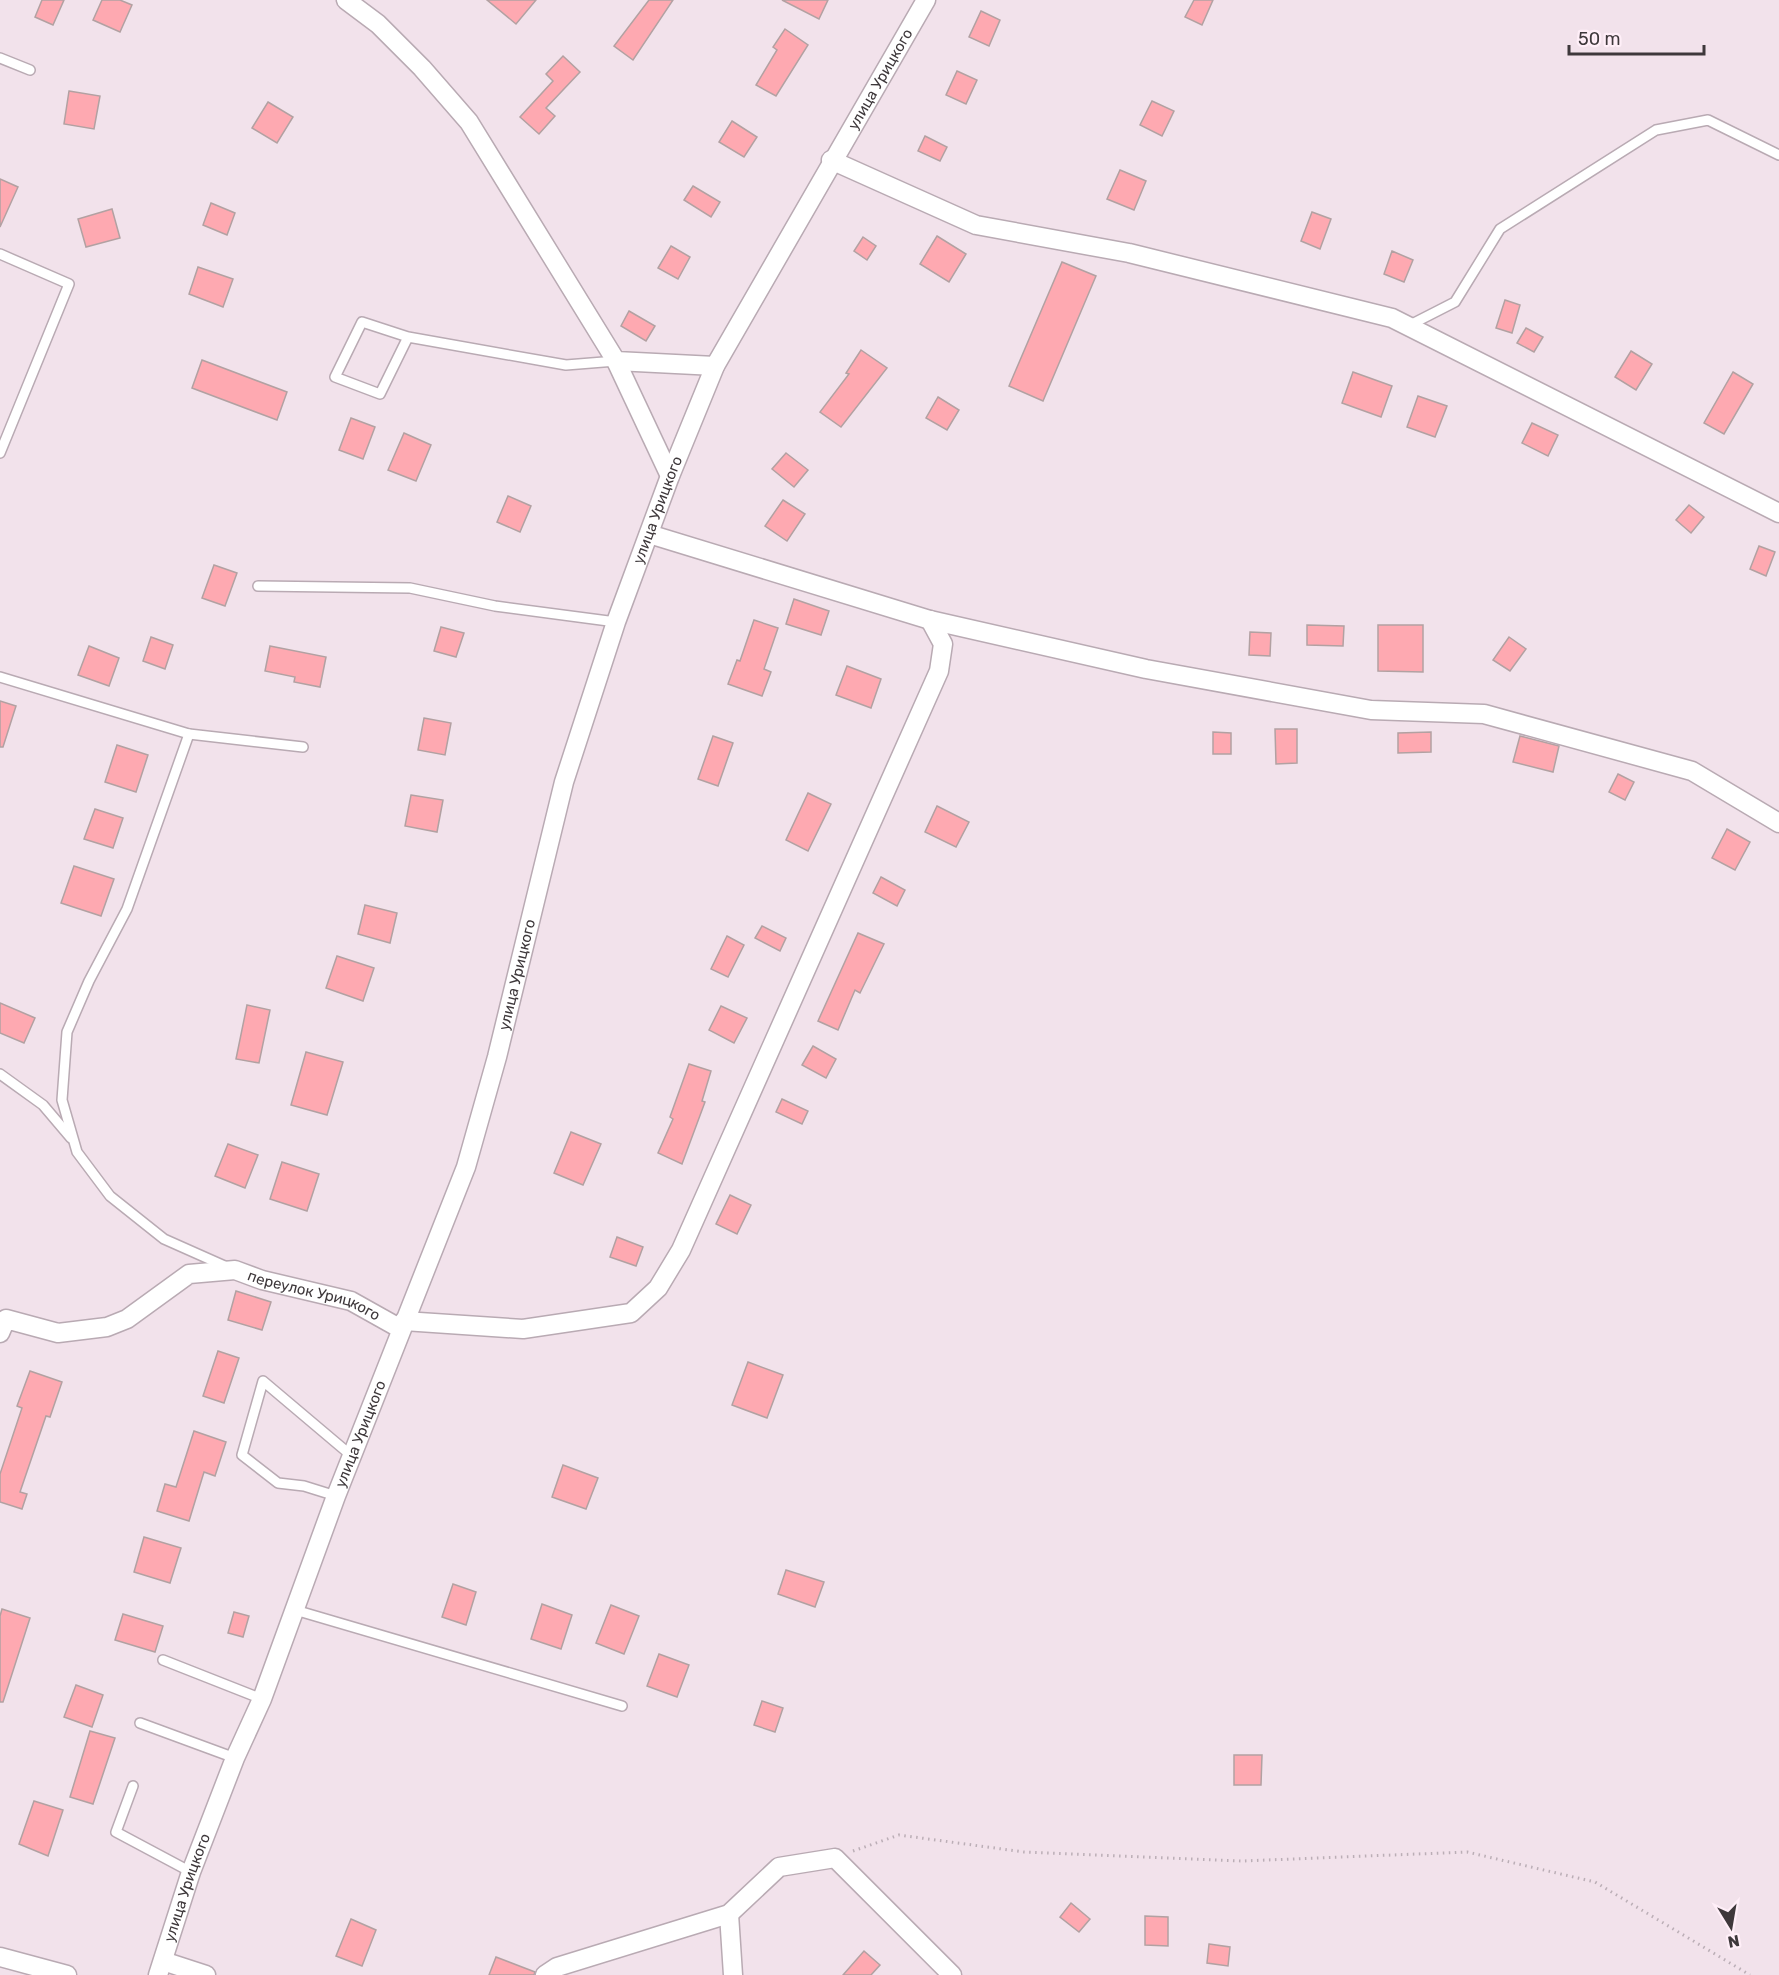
<svg xmlns="http://www.w3.org/2000/svg" width="1779" height="1975" font-family="Rubik,sans-serif">
  <style>
    .building { fill: #fea9b1; stroke: #b2a1a2; stroke-width: 1.5 }
    .lines { fill: none; stroke-linecap: round; stroke-linejoin: round }
    .lane-casing { stroke: #b9aab3; stroke-width: 12 }
    .street-casing { stroke: #b9aab3; stroke-width: 21 }
    .path { stroke: #bbaeb6; stroke-width: 3; stroke-dasharray: 1.5 4.5; stroke-linecap: butt }
    .lane { stroke: #fff; stroke-width: 9 }
    .street { stroke: #fff; stroke-width: 18 }
    .labels { text-anchor: middle; dominant-baseline: central; stroke-width: 6; stroke-linejoin: round; paint-order: stroke }
    .street-label { font-size: 15px; fill: #3e383b; stroke: #ffeff8 }
  </style>
  <rect width="100%" height="100%" fill="#f2e2eb"/>
  <g class="building">
    <path d="M42,0H64L53,25L35,17Z"/>
    <path d="M102,0H120L132,5L120,32L93,20Z"/>
    <path d="M487,0H536L516,24Z"/>
    <path d="M649,0H673L633,60L614,46Z"/>
    <path d="M782,0H828L819,19Z"/>
    <path d="M1194,0H1213L1202,25L1185,17Z"/>
    <path d="M981,11L1000,20L989,46L969,37Z"/>
    <path d="M785,29L808,45L776,96L756,85L777,50L773,47Z"/>
    <path d="M563,56L580,72L546,108L555,116L539,134L520,117L553,81L546,74Z"/>
    <path d="M957,71L977,80L966,104L946,95Z"/>
    <path d="M69,91L100,96L94,129L64,124Z"/>
    <path d="M1152,101L1174,111L1162,136L1140,125Z"/>
    <path d="M268,102L293,117L277,143L252,128Z"/>
    <path d="M732,121L757,137L744,157L719,142Z"/>
    <path d="M925,136L947,147L940,161L918,151Z"/>
    <path d="M1120,170L1146,181L1134,210L1107,199Z"/>
    <path d="M0,179L18,187L0,227Z"/>
    <path d="M693,186L720,202L711,217L684,200Z"/>
    <path d="M211,203L235,213L227,235L203,225Z"/>
    <path d="M112,209L120,238L86,247L78,219Z"/>
    <path d="M1312,212L1331,219L1320,249L1301,241Z"/>
    <path d="M937,236L966,254L949,282L920,264Z"/>
    <path d="M863,237L876,246L867,260L854,251Z"/>
    <path d="M671,246L690,257L678,279L658,268Z"/>
    <path d="M1392,251L1413,260L1404,282L1384,274Z"/>
    <path d="M1062,262L1096,276L1043,401L1009,386Z"/>
    <path d="M198,267L233,279L223,307L189,294Z"/>
    <path d="M1505,300L1520,305L1512,333L1496,328Z"/>
    <path d="M629,311L655,326L646,341L621,326Z"/>
    <path d="M1526,328L1543,337L1534,352L1517,343Z"/>
    <path d="M861,350L887,368L841,427L820,412L849,374L846,373Z"/>
    <path d="M1631,351L1652,364L1636,390L1615,377Z"/>
    <path d="M202,360L287,392L277,420L192,388Z"/>
    <path d="M1353,372L1392,386L1381,417L1342,403Z"/>
    <path d="M1733,372L1753,384L1724,434L1704,423Z"/>
    <path d="M1418,396L1447,406L1435,437L1407,427Z"/>
    <path d="M938,397L959,410L947,430L926,418Z"/>
    <path d="M351,418L375,427L363,459L339,450Z"/>
    <path d="M1532,423L1558,435L1548,456L1522,443Z"/>
    <path d="M404,433L431,445L416,481L388,470Z"/>
    <path d="M786,453L808,470L794,487L772,469Z"/>
    <path d="M508,496L531,506L520,532L497,522Z"/>
    <path d="M783,500L805,514L787,541L765,526Z"/>
    <path d="M1689,505L1704,517L1691,533L1676,520Z"/>
    <path d="M1759,546L1775,552L1766,576L1750,569Z"/>
    <path d="M214,565L237,573L225,606L202,598Z"/>
    <path d="M794,599L829,611L821,635L786,624Z"/>
    <path d="M754,620L778,628L764,669L771,672L762,696L728,684L737,660L740,661Z"/>
    <path d="M1307,625L1344,626L1343,646L1307,645Z"/>
    <path d="M1378,625H1423V672L1378,671Z"/>
    <path d="M441,627L464,633L456,657L434,651Z"/>
    <path d="M1250,632L1271,633L1270,656L1249,655Z"/>
    <path d="M151,637L173,645L165,669L143,661Z"/>
    <path d="M1509,637L1526,649L1510,671L1493,660Z"/>
    <path d="M89,646L119,658L109,686L78,675Z"/>
    <path d="M270,646L326,657L320,687L294,682L295,677L265,671Z"/>
    <path d="M847,666L881,679L871,708L836,695Z"/>
    <path d="M0,701L16,706L3,747H0Z"/>
    <path d="M424,718L451,723L445,755L418,750Z"/>
    <path d="M1275,729H1297V763L1276,764Z"/>
    <path d="M1213,732L1231,733V754H1213Z"/>
    <path d="M1431,732V752L1398,753V733Z"/>
    <path d="M713,736L733,743L718,786L698,779Z"/>
    <path d="M1520,736L1559,746L1553,772L1513,762Z"/>
    <path d="M117,745L148,755L136,792L105,782Z"/>
    <path d="M1618,774L1634,782L1625,800L1609,792Z"/>
    <path d="M808,793L831,804L808,851L786,840Z"/>
    <path d="M411,795L443,800L437,832L405,826Z"/>
    <path d="M937,806L969,822L956,847L925,832Z"/>
    <path d="M95,809L123,818L113,848L84,839Z"/>
    <path d="M1727,829L1750,842L1735,870L1712,858Z"/>
    <path d="M74,866L114,879L101,916L61,903Z"/>
    <path d="M881,877L905,890L897,906L873,893Z"/>
    <path d="M365,905L397,913L390,943L358,934Z"/>
    <path d="M762,926L786,938L780,951L755,938Z"/>
    <path d="M858,933L884,944L860,993L855,990L838,1030L818,1021Z"/>
    <path d="M727,936L744,945L728,977L711,969Z"/>
    <path d="M337,956L374,968L363,1001L326,988Z"/>
    <path d="M0,1003L35,1018L24,1043L0,1033Z"/>
    <path d="M247,1005L270,1010L259,1063L236,1059Z"/>
    <path d="M721,1006L747,1018L734,1043L709,1030Z"/>
    <path d="M813,1046L836,1059L826,1078L802,1065Z"/>
    <path d="M306,1052L343,1062L327,1115L291,1105Z"/>
    <path d="M689,1064L711,1071L702,1101L705,1102L682,1164L658,1153L673,1119L670,1117Z"/>
    <path d="M782,1099L808,1111L802,1124L776,1112Z"/>
    <path d="M571,1132L601,1144L583,1185L554,1173Z"/>
    <path d="M228,1144L258,1155L245,1188L215,1176Z"/>
    <path d="M282,1162L319,1174L307,1211L270,1199Z"/>
    <path d="M730,1195L751,1205L737,1234L716,1224Z"/>
    <path d="M617,1237L643,1247L636,1266L610,1257Z"/>
    <path d="M236,1291L271,1302L262,1330L228,1320Z"/>
    <path d="M218,1351L239,1358L224,1403L203,1396Z"/>
    <path d="M748,1362L783,1375L767,1418L732,1405Z"/>
    <path d="M30,1371L62,1382L50,1417L46,1416L20,1492L27,1494L22,1509L0,1502V1474L22,1408L17,1406Z"/>
    <path d="M194,1431L226,1442L215,1476L204,1472L189,1521L157,1511L165,1484L176,1487Z"/>
    <path d="M563,1465L598,1478L586,1509L552,1497Z"/>
    <path d="M144,1537L181,1548L170,1583L134,1572Z"/>
    <path d="M786,1570L824,1582L815,1607L778,1594Z"/>
    <path d="M453,1584L476,1592L466,1625L442,1617Z"/>
    <path d="M542,1604L572,1615L561,1649L531,1639Z"/>
    <path d="M611,1605L639,1616L624,1654L596,1643Z"/>
    <path d="M2,1609L30,1618L3,1702H0V1616Z"/>
    <path d="M234,1612L249,1616L243,1637L228,1633Z"/>
    <path d="M123,1614L163,1626L155,1652L115,1640Z"/>
    <path d="M659,1654L689,1665L677,1697L647,1686Z"/>
    <path d="M76,1685L103,1695L92,1727L64,1717Z"/>
    <path d="M762,1701L783,1708L775,1732L754,1725Z"/>
    <path d="M90,1731L115,1738L93,1804L70,1797Z"/>
    <path d="M1234,1755H1262L1261,1785H1234Z"/>
    <path d="M34,1801L63,1810L48,1856L19,1844Z"/>
    <path d="M1071,1903L1090,1919L1079,1932L1060,1917Z"/>
    <path d="M1145,1916L1168,1917V1946L1145,1945Z"/>
    <path d="M351,1919L376,1930L362,1966L336,1956Z"/>
    <path d="M1209,1944L1230,1947L1228,1966L1207,1963Z"/>
    <path d="M864,1951L880,1965L871,1975H843Z"/>
    <path d="M496,1957L535,1972L534,1975H489Z"/>
  </g>
  <g class="lines">
    <g class="lane-casing">
      <g id="lane">
        <path d="M0,58L30,70"/>
        <path d="M0,254L69,284L0,453"/>
        <path d="M1408,326L1455,302L1500,229L1656,130L1708,120L1779,155"/>
        <path d="M408,337L380,394L335,377L362,322L408,337L566,365L616,361"/>
        <path d="M258,586L410,588L495,606L616,622"/>
        <path d="M0,677L189,734L127,909L89,981L67,1032L62,1100L77,1152L110,1196L164,1239L227,1267"/>
        <path d="M189,734L303,747"/>
        <path d="M0,1074L43,1105L71,1138"/>
        <path d="M336,1496L304,1486L278,1483L242,1455L263,1381L353,1457"/>
        <path d="M295,1610L622,1706"/>
        <path d="M163,1660L262,1699"/>
        <path d="M140,1723L235,1758"/>
        <path d="M133,1786L116,1832L191,1872"/>
      </g>
    </g>
    <g class="street-casing">
      <g id="street">
        <path d="M346,0L378,24L422,68L469,122L616,361L715,366"/>
        <path d="M831,160L976,225L1129,253L1392,318L1779,513"/>
        <path d="M616,361L670,476"/>
        <path d="M649,534L930,620L1146,669L1371,710L1484,714L1692,771L1779,823"/>
        <path d="M404,1321L523,1329L631,1313L658,1288L681,1250L939,671L943,644L930,620"/>
        <path id="s1" d="M0,1333L6,1319L58,1333L107,1327L127,1319L189,1274L235,1270L262,1280L351,1301L401,1329"/>
        <path d="M729,1914L733,1975"/>
        <path d="M0,1957L67,1975"/>
        <path d="M163,1961L206,1975"/>
        <path id="s2" d="M158,1975L191,1872L235,1758L262,1699L336,1496L466,1167L497,1057L564,782L616,622L670,476L715,366L926,0"/>
        <path d="M545,1975L557,1967L729,1914L779,1867L835,1858L952,1975"/>
      </g>
    </g>
    <path class="path" d="M853,1851L899,1835L1024,1852L1242,1861L1467,1852L1595,1882L1750,1975"/>
    <use href="#lane" class="lane"/>
    <use href="#street" class="street"/>
  </g>
  <g class="labels">
    <g class="street-label">
      <text stroke="none"><textPath href="#s2" startOffset="2036">улица Урицкого</textPath></text>
      <text stroke="none"><textPath href="#s2" startOffset="1550">улица Урицкого</textPath></text>
      <text stroke="none"><textPath href="#s2" startOffset="1064">улица Урицкого</textPath></text>
      <text stroke="none"><textPath href="#s1" startOffset="346">переулок Урицкого</textPath></text>
      <text stroke="none"><textPath href="#s2" startOffset="578">улица Урицкого</textPath></text>
      <text stroke="none"><textPath href="#s2" startOffset="92">улица Урицкого</textPath></text>
    </g>
  </g>
  <g transform="translate(1731 1927) rotate(169)" stroke="#ffeff8" stroke-width="4.5" paint-order="stroke">
  <path d="M0-4.5L10 22L0 15L-10 22Z" fill="#3e383b"/>
  <text y="-9" font-size="16" font-weight="bold" text-anchor="middle" fill="#3e383b">N</text>
  </g>
  <path d="M1569 45v9h135v-9" fill="none" stroke="#3e383b" stroke-width="3"/>
  <text x="1578" y="45" font-size="18" fill="#3e383b" stroke="#ffeff8" stroke-width="4.5" paint-order="stroke">50 m</text>
</svg>
